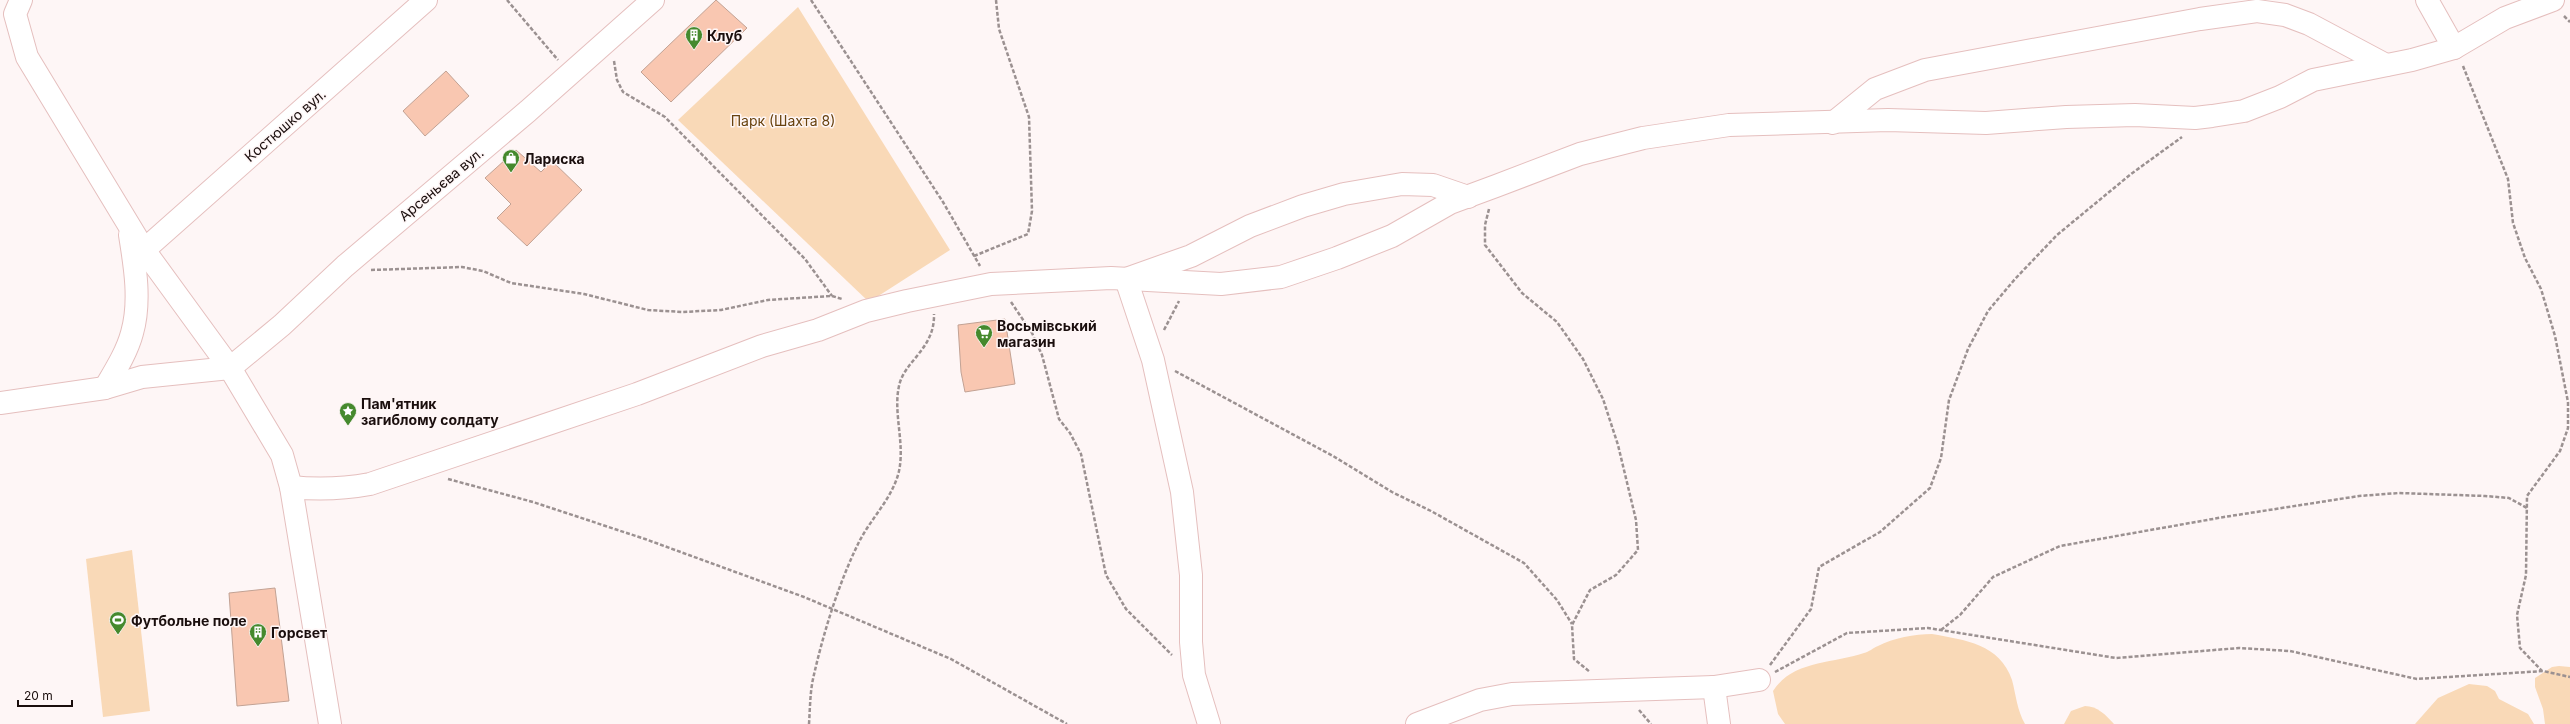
<svg xmlns="http://www.w3.org/2000/svg" width="2570" height="724" font-family="Inter,sans-serif">
  <style>
    .green { fill: #f9d9b7 }
    .building { fill: #f9c7b1; stroke: #c2a294 }
    .lines { fill: none; stroke-linecap: round; stroke-linejoin: round }
    .minor-casing { stroke: #e5bfbe; stroke-width: 24 }
    .path { stroke: #9b9191; stroke-width: 2.5; stroke-dasharray: 4 2; stroke-linecap: butt }
    .minor { stroke: #fff; stroke-width: 22 }
    .labels { text-anchor: middle; dominant-baseline: central; stroke-width: 3; stroke-linejoin: round; paint-order: stroke }
    .poi-label { font-size: 14px; font-weight: bold; fill: #1a0e0d; stroke: #fef6f6; text-anchor: start }
    .park-label { font-size: 14px; fill: #68420e; stroke: #fef6f6 }
    .street-label { font-size: 14px; fill: #1a0e0d; stroke: #fef6f6 }
  </style>
  <rect width="100%" height="100%" fill="#fef6f6"/>
  <g class="green">
    <path d="M798,7L950,250L869,302L678,120Z"/>
    <path d="M132,550L150,711L103,717L86,559Z"/>
    <path d="M1932,634C1965,640 2000,644 2012,680C2016,695 2017,710 2025,724H1785L1778,714L1773,691C1793,660 1832,664 1864,653C1869,652 1873,648 1878,646C1893,638 1915,634 1932,634Z"/>
    <path d="M2559,666L2570,667V724H2545L2543,709L2535,687V678L2552,667Z"/>
    <path d="M2469,684L2487,686L2495,691L2499,699L2528,714L2534,724H2415L2438,698Z"/>
    <path d="M2085,706C2097,706 2106,715 2114,724H2064L2071,711Z"/>
  </g>
  <g class="building">
    <path d="M716,0L747,28L671,102L641,72Z"/>
    <path d="M446,71L469,96L425,136L403,111Z"/>
    <path d="M516,150L541,172L552,161L582,190L527,246L497,218L511,204L485,178Z"/>
    <path d="M1005,319L1015,384L965,392L961,372L958,325Z"/>
    <path d="M275,588L289,701L237,706L229,593Z"/>
  </g>
  <g class="lines">
    <g class="minor-casing">
      <g id="minor">
        <path d="M21,0L15,14L27,57L144,250L230,368L282,455L291,487L330,724"/>
        <path d="M2427,0L2454,48"/>
        <path d="M1833,123L1875,89L1925,70L2200,19L2257,11L2285,15L2309,24L2386,65"/>
        <path d="M144,250L426,0"/>
        <path d="M105,388C115,371 127,352 132,333C141,302 135,266 130,235"/>
        <path d="M0,403L105,388L142,377L230,368L282,325L345,266L528,111L653,0"/>
        <path d="M291,487C319,490 343,489 370,484L637,394L762,346L818,330L866,311L907,301L991,284L1111,278L1221,284L1281,277L1337,258L1392,236L1450,203L1496,186L1580,154L1643,138L1729,125L1888,120L1986,123L2066,117L2135,115L2195,118L2212,116L2244,111L2280,97L2313,80L2412,60L2454,48L2505,18L2553,0"/>
        <path d="M1714,687L1719,724"/>
        <path d="M1209,724L1194,675L1191,642V575L1182,492L1153,360L1126,279L1191,256L1250,226L1303,206L1344,194L1402,184L1433,185L1468,197"/>
        <path d="M1417,724L1480,700L1512,694L1714,687L1759,680"/>
      </g>
    </g>
    <g class="path">
      <path d="M507,0L558,60"/>
      <path d="M811,0L943,202L980,266"/>
      <path d="M2564,16L2570,22"/>
      <path d="M614,61L617,80L623,92L665,117L805,259L832,296"/>
      <path d="M2463,66L2508,179L2513,223L2525,258L2541,289L2555,336L2568,402V428L2560,451L2527,496L2526,575L2517,615L2520,648L2542,671"/>
      <path d="M1489,209L1485,225V245L1522,293L1557,322L1583,359L1603,399L1618,445L1636,520L1638,550L1616,575L1590,590L1572,625L1574,659L1590,672"/>
      <path d="M974,256L1028,234L1032,211L1029,117L999,29L996,0"/>
      <path d="M371,270L462,267L483,271L511,283L584,294L648,310L682,312L721,310L768,300L832,296L842,299"/>
      <path d="M1011,302L1032,333L1042,355L1059,419L1070,433L1081,454L1106,575L1126,609L1172,655"/>
      <path d="M1164,330L1179,301"/>
      <path d="M1175,371L1333,456L1392,492L1431,511L1524,563L1557,600L1572,624"/>
      <path d="M448,479L533,502L645,539L804,597L951,659L1067,724"/>
      <path d="M1941,630L1960,615L1993,577L2060,546L2224,517L2359,496L2399,493L2485,496L2509,498L2527,508"/>
      <path d="M1770,665L1811,609L1819,567L1880,532L1930,488L1941,458L1949,400L1968,349L1988,311L2015,279L2057,235L2131,174L2182,137"/>
      <path d="M1775,672L1847,633L1928,628L2116,658L2239,648L2290,651L2417,679L2543,671L2570,677"/>
      <path d="M1639,710L1651,724"/>
      <path d="M809,724C810,709 810,693 813,679C823,634 838,585 858,544C870,519 893,498 899,471C905,443 893,413 899,386C904,361 935,349 934,314"/>
    </g>
    <use href="#minor" class="minor"/>
  </g>
  <defs>
    <g id="building-pin" transform="scale(0.9)"><path d="M0 17L-7.5 6A9.5 9.5 0 1 1 7.5 6Z" fill="#45892d" stroke="#fef6f6"/><path d="M-4-6H4V6H1V3H-1V6H-4ZM-2.5-4.3h1.7v1.8h-1.7ZM.8-4.3h1.7v1.8H.8ZM-2.5-1h1.7V.8h-1.7ZM.8-1h1.7V.8H.8Z" fill="#fff"/></g>
    <g id="shop-pin" transform="scale(0.9)"><path d="M0 17L-7.5 6A9.5 9.5 0 1 1 7.5 6Z" fill="#45892d" stroke="#fef6f6"/><path d="M-5-2.5h2.3a2.7 3.5 0 0 1 5.4 0H5L5.5 6h-11ZM-1.5-2.5h3a1.5 2.3 0 0 0-3 0Z" fill="#fff"/></g>
    <g id="supermarket-pin" transform="scale(0.9)"><path d="M0 17L-7.5 6A9.5 9.5 0 1 1 7.5 6Z" fill="#45892d" stroke="#fef6f6"/><path d="M-6-5.5h2.5l.6 2H6L4.5 2H-2.5L-4.4-4H-6ZM-1.5 3.2a1.3 1.3 0 1 0 .1 0ZM3 3.2a1.3 1.3 0 1 0 .1 0Z" fill="#fff"/></g>
    <g id="sight-pin" transform="scale(0.9)"><path d="M0 17L-7.5 6A9.5 9.5 0 1 1 7.5 6Z" fill="#45892d" stroke="#fef6f6"/><path d="M0-6L1.8-2.2L6-1.7L2.9 1.2L3.7 5.4L0 3.3L-3.7 5.4L-2.9 1.2L-6-1.7L-1.8-2.2Z" fill="#fff"/></g>
    <g id="stadium-pin" transform="scale(0.9)"><path d="M0 17L-7.5 6A9.5 9.5 0 1 1 7.5 6Z" fill="#45892d" stroke="#fef6f6"/><path d="M0-5a6.5 5 0 1 0 0 10a6.5 5 0 1 0 0-10ZM-3.5-1.8h7v3.6h-7Z" fill="#fff"/></g>
  </defs>
  <g fill-rule="evenodd">
    <use href="#building-pin" x="694" y="35"/>
    <use href="#shop-pin" x="511" y="158"/>
    <use href="#supermarket-pin" x="984" y="333"/>
    <use href="#sight-pin" x="348" y="411"/>
    <use href="#stadium-pin" x="118" y="620"/>
    <use href="#building-pin" x="258" y="632"/>
  </g>
  <g class="labels">
    <g class="poi-label">
      <text x="707" y="35">Клуб</text>
      <text x="524" y="158">Лариска</text>
      <text x="997" y="325">Восьмівський<tspan x="997" dy="16">магазин</tspan></text>
      <text x="361" y="403">Пам'ятник<tspan x="361" dy="16">загиблому солдату</tspan></text>
      <text x="131" y="620">Футбольне поле</text>
      <text x="271" y="632">Горсвет</text>
    </g>
    <g class="park-label">
      <text x="783" y="120">Парк (Шахта 8)</text>
    </g>
    <g class="street-label">
      <text transform="translate(285 125) rotate(-41)">Костюшко вул.</text>
      <text transform="translate(441 184) rotate(-40)">Арсеньєва вул.</text>
    </g>
  </g>
  <path d="M18 700v6h54v-6" fill="none" stroke="#1a0e0d" stroke-width="2"/>
  <text x="24" y="700" font-size="12" fill="#1a0e0d" stroke="#fef6f6" stroke-width="3" paint-order="stroke">20 m</text>
</svg>
